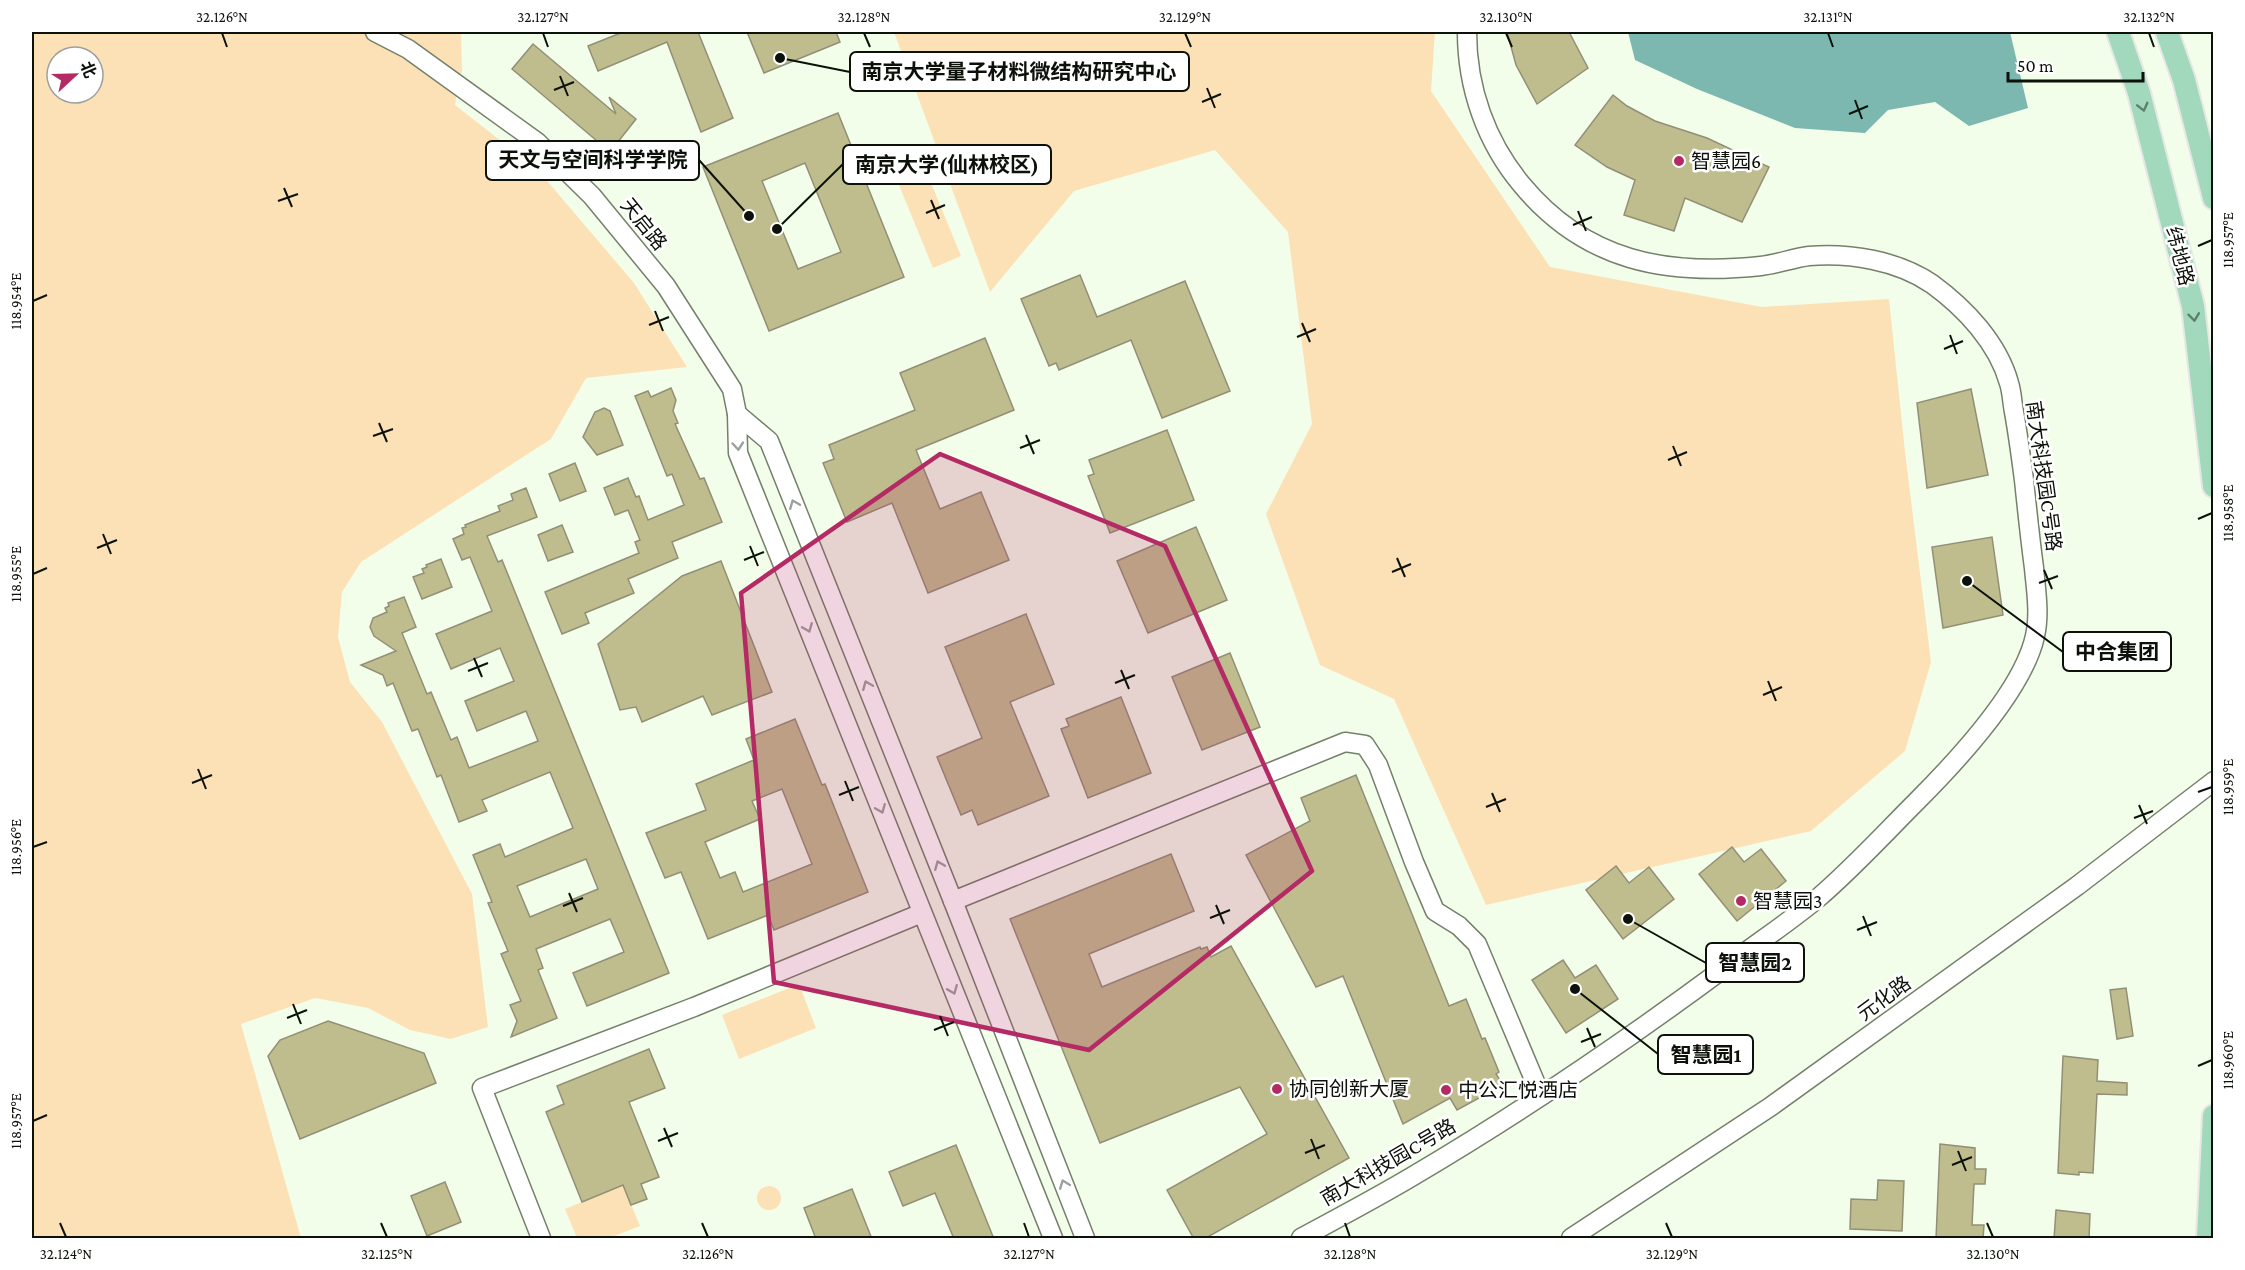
<svg xmlns="http://www.w3.org/2000/svg" width="2245" height="1270" font-family="'Crimson Pro','Noto Sans SC',serif">
  <style>
    .green { fill: #fce1b7; fill-rule: evenodd }
    .water { fill: #7cb8af }
    .building { fill: #bfbd8e; stroke: #919077; stroke-width: 1.5; fill-rule: evenodd }
    .lines { fill: none; stroke-linecap: round; stroke-linejoin: round }
    .minor-casing { stroke: #74806a; stroke-width: 21 }
    .major-casing { stroke: #e7e7e6; stroke-width: 26 }
    .minor { stroke: #fff; stroke-width: 18 }
    .major { stroke: #a2d9bc; stroke-width: 22 }
    .oneway { stroke: #5e7f6b }
    .oneway2 { stroke: #9ea09d }
    .marked { fill: #b42a65; fill-opacity: 0.2; stroke: #b42a65; stroke-width: 4.5; stroke-linejoin: round }
    .ticks { fill: none; stroke: #0c1109; stroke-width: 2 }
    .poi-dot { fill: #b42a65; stroke: #fff; stroke-width: 2 }
    .labels { text-anchor: middle; dominant-baseline: central; stroke-width: 5; stroke-linejoin: round; paint-order: stroke }
    .poi-label { font-size: 20px; fill: #0c1109; stroke: #fff; text-anchor: start }
    .street-label { font-size: 20px; fill: #0c1109; stroke: #fff }
    .leader { fill: none; stroke: #0c1109; stroke-width: 2 }
    .callout-dot { fill: #0c1109; stroke: #fff; stroke-width: 2 }
    .callout { fill: #fff; stroke: #0c1109; stroke-width: 2 }
    .callout-label { font-size: 21px; text-anchor: middle; font-weight: bold; fill: #0c1109 }
    .neatline { fill: none; stroke: #0c1109; stroke-width: 2 }
    .ticks-label { font-size: 15px; text-anchor: middle; fill: #0c1109 }
  </style>
  <rect width="100%" height="100%" fill="#f3feea"/>
  <g class="green">
    <path d="M32,32H461L462,71L458,83L455,105L537,169L634,283L687,367L586,378L551,439L361,562L342,592L338,637L350,682L382,722L472,894L488,1027L451,1039L410,1030L368,1008L315,998L241,1024L301,1238H32ZM57,57H93V93H57Z"/>
    <path d="M894,32H1435L1431,91L1550,267L1762,307L1889,299L1905,452L1931,662L1905,751L1811,831L1486,905L1394,699L1320,665L1266,514L1312,424L1288,232L1215,150L1074,191L990,292Z"/>
    <path d="M920,156L961,256L933,268L892,168Z"/>
    <path d="M799,984L816,1028L739,1059L722,1015Z"/>
    <path d="M623,1185L640,1226L609,1238H577L565,1209Z"/>
    <circle cx="769" cy="1198" r="12"/>
  </g>
  <path class="water" d="M1628,32H2010L2028,108L1969,126L1935,102L1888,110L1865,133L1795,128L1697,89L1635,60Z"/>
  <g class="building">
    <path d="M623,32H698L733,118L701,132L667,42L598,71L588,46Z"/>
    <path d="M747,32H836L840,42L764,73Z"/>
    <path d="M1507,32H1569L1588,68L1537,104L1516,65Z"/>
    <path d="M533,44L616,114L609,97L636,119L610,152L512,69Z"/>
    <path d="M1613,95L1627,106L1655,121L1707,138L1769,167L1742,222L1685,198L1674,231L1624,215L1635,180L1607,167L1575,145Z"/>
    <path d="M838,113L904,277L769,331L703,167ZM805,163L841,252L798,269L762,181Z"/>
    <path d="M1080,275L1097,317L1185,281L1230,391L1162,418L1131,340L1059,370L1056,363L1049,366L1021,299Z"/>
    <path d="M985,338L1014,410L916,450L940,509L981,492L1009,560L928,593L892,503L847,522L823,463L834,459L829,445L915,410L900,373Z"/>
    <path d="M671,388L676,400L673,411L678,423L675,424L700,479L704,478L722,522L672,542L678,558L628,579L634,593L585,613L589,623L562,634L545,592L639,553L635,542L640,540L628,510L615,515L604,488L628,478L636,497L639,496L648,520L684,505L672,474L667,476L635,396L648,391L651,397Z"/>
    <path d="M1971,389L1988,475L1927,488L1917,403Z"/>
    <path d="M604,408L610,411L623,445L597,455L583,437L595,412Z"/>
    <path d="M1167,430L1194,500L1110,533L1088,476L1094,474L1089,460Z"/>
    <path d="M575,463L586,491L560,501L549,474Z"/>
    <path d="M526,488L537,517L487,536L498,562L502,560L669,973L587,1006L573,973L624,952L610,919L536,949L543,968L538,970L557,1018L511,1037L517,1021L510,1005L521,1001L501,954L508,951L488,903L492,902L473,855L500,844L505,857L573,828L550,772L482,800L487,811L459,822L441,775L437,777L418,729L412,731L393,683L387,686L383,675L361,665L396,651L374,636L370,627L373,618L387,612L385,608L389,606L388,603L404,597L416,627L402,633L427,694L431,692L451,740L457,737L469,768L538,741L526,711L477,731L465,701L514,681L500,648L451,669L436,634L492,611L470,557L462,560L453,539L464,534L462,528L466,527L465,525L500,511L498,506L513,500L511,494ZM586,859L598,889L530,917L517,886Z"/>
    <path d="M562,525L573,552L548,561L538,535Z"/>
    <path d="M1196,527L1227,600L1148,633L1117,561Z"/>
    <path d="M1992,537L2003,615L1943,628L1932,547Z"/>
    <path d="M441,559L452,587L422,599L413,577L424,573L422,569L427,567L426,565Z"/>
    <path d="M721,561L772,692L712,715L703,696L642,722L636,707L620,710L598,644L682,576Z"/>
    <path d="M1026,614L1054,684L1010,702L1049,796L978,825L972,810L961,815L937,757L982,738L945,647Z"/>
    <path d="M1230,653L1260,727L1202,750L1172,677Z"/>
    <path d="M1121,697L1151,773L1088,798L1061,729L1069,726L1066,719Z"/>
    <path d="M795,719L822,785L825,784L868,892L774,930L768,915L708,939L681,872L665,878L646,833L706,810L696,784L754,760L746,739ZM782,789L812,864L743,892L735,872L720,878L705,842L760,819L752,801Z"/>
    <path d="M1356,775L1449,1006L1466,999L1482,1039L1485,1038L1499,1072L1496,1074L1503,1085L1457,1110L1450,1098L1403,1124L1343,976L1316,987L1246,855L1310,821L1301,798Z"/>
    <path d="M1732,847L1744,862L1761,849L1786,881L1737,921L1699,874Z"/>
    <path d="M1171,854L1194,911L1089,954L1102,987L1200,947L1201,949L1207,947L1211,957L1231,946L1349,1158L1204,1239H1194L1167,1190L1267,1134L1240,1087L1100,1143L1010,919Z"/>
    <path d="M1616,866L1629,883L1649,867L1674,899L1623,939L1586,890Z"/>
    <path d="M1563,960L1575,978L1596,965L1618,999L1566,1033L1532,980Z"/>
    <path d="M2126,988L2133,1036L2117,1039L2110,990Z"/>
    <path d="M328,1021L424,1053L436,1083L300,1139L268,1056L280,1040Z"/>
    <path d="M649,1049L665,1088L629,1102L659,1177L641,1184L647,1199L631,1205L623,1185L582,1202L546,1112L564,1104L557,1086Z"/>
    <path d="M2063,1056L2098,1060L2097,1081L2127,1083V1095L2097,1094L2093,1173L2079,1172V1175L2058,1173Z"/>
    <path d="M1940,1144L1975,1148V1169H1986L1985,1184H1974L1972,1225H1984L1983,1239H1936Z"/>
    <path d="M956,1145L994,1239H954L935,1193L903,1206L889,1172Z"/>
    <path d="M1878,1180L1904,1181L1902,1231L1850,1229L1851,1199L1877,1200Z"/>
    <path d="M445,1182L461,1222L427,1236L411,1196Z"/>
    <path d="M852,1189L872,1239H816L804,1208Z"/>
    <path d="M2056,1210L2090,1214L2089,1239H2054Z"/>
  </g>
  <g class="lines">
    <g class="minor-casing">
      <g id="minor">
        <path d="M375,32L408,49L537,142L592,196L666,286L732,389L737,414L738,453L1053,1238"/>
        <path d="M737,414L769,441L953,901L1085,1238"/>
        <path d="M953,901L1345,742L1365,745L1378,765L1414,862L1435,911L1459,926L1477,944L1541,1096"/>
        <path d="M541,1238L482,1088L694,1007L922,913"/>
        <path d="M1301,1238C1338,1218 1376,1198 1413,1176C1520,1113 1623,1043 1723,969C1754,945 1788,923 1818,898C1852,869 1884,834 1916,802C1955,763 2023,691 2035,636C2040,614 2036,590 2034,568C2030,538 2027,509 2024,480C2021,457 2018,434 2014,412C2012,402 2012,392 2009,383C1998,343 1965,308 1932,284C1897,260 1850,253 1809,256C1793,258 1778,264 1761,266C1667,276 1586,262 1522,185C1486,142 1467,88 1467,32"/>
        <path d="M1571,1238L1770,1107L2077,886L2214,781"/>
      </g>
    </g>
    <g class="major-casing">
      <g id="major">
        <path d="M2118,32L2139,93L2193,306L2214,486"/>
        <path d="M2167,32L2184,80L2214,198"/>
        <path d="M2208,1238L2214,1116"/>
      </g>
    </g>
    <use href="#minor" class="minor"/>
    <use href="#major" class="major"/>
  </g>
  <defs><path id="oneway-chevron" d="M-2-3.5L2.5 0L-2 3.5" fill="none" stroke-width="1.6" stroke-linecap="round" stroke-linejoin="round" transform="scale(1.5)"/></defs>
  <g class="oneway">
    <use href="#oneway-chevron" transform="translate(2143 107) rotate(76)"/>
    <use href="#oneway-chevron" transform="translate(2194 317) rotate(83)"/>
  </g>
  <g class="oneway2">
    <use href="#oneway-chevron" transform="translate(738 446) rotate(85)"/>
    <use href="#oneway-chevron" transform="translate(794 504) rotate(-112)"/>
    <use href="#oneway-chevron" transform="translate(808 628) rotate(68)"/>
    <use href="#oneway-chevron" transform="translate(867 685) rotate(-112)"/>
    <use href="#oneway-chevron" transform="translate(881 809) rotate(68)"/>
    <use href="#oneway-chevron" transform="translate(939 865) rotate(-112)"/>
    <use href="#oneway-chevron" transform="translate(953 990) rotate(68)"/>
    <use href="#oneway-chevron" transform="translate(1064 1184) rotate(-111)"/>
  </g>
  <path class="marked" d="M940,454L1165,546L1312,871L1089,1050L774,982L741,593Z"/>
  <path class="ticks" d="M222,33L227,47M543,33L548,47M864,33L870,47M1185,33L1191,47M1506,33L1512,47M1828,33L1833,47M2149,33L2154,47M560,76L568,96M1207,88L1215,108M554,90L574,82M1855,100L1862,119M1202,102L1221,94M1849,114L1868,106M284,188L292,207M931,200L939,219M278,201L298,194M1578,211L1586,231M926,213L945,205M1573,225L1592,217M2198,246L2212,240M33,301L47,295M655,311L663,331M1302,323L1310,342M649,325L669,317M1950,335L1957,354M1297,337L1316,329M1944,349L1963,341M379,423L387,442M1026,435L1034,454M373,436L393,429M1673,446L1681,466M1020,448L1040,440M1668,460L1687,452M2198,519L2212,513M103,534L111,554M750,546L758,566M97,548L117,540M1397,558L1405,577M744,560L764,552M2044,570L2052,589M1392,572L1411,564M33,574L47,568M2039,583L2058,576M474,658L482,677M1121,670L1129,689M468,671L488,663M1768,681L1776,701M1115,683L1135,675M1763,695L1782,687M198,769L206,789M845,781L853,801M192,783L212,775M2198,792L2212,787M1492,793L1500,812M839,795L859,787M2139,805L2147,824M1486,807L1506,799M2134,818L2153,811M33,847L47,842M569,893L577,912M1216,905L1224,924M563,906L583,898M1863,916L1871,936M1210,918L1230,910M1857,930L1877,922M293,1004L301,1024M940,1016L948,1036M287,1018L307,1010M1587,1028L1595,1047M934,1030L954,1022M1581,1042L1601,1034M2198,1066L2212,1060M33,1121L47,1115M664,1128L672,1147M1311,1139L1319,1159M658,1141L678,1133M1958,1151L1966,1171M1305,1153L1325,1145M1952,1165L1972,1157M60,1223L66,1237M381,1223L387,1237M702,1223L708,1237M1024,1223L1029,1237M1345,1223L1350,1237M1666,1223L1672,1237M1987,1223L1993,1237"/>
  <g class="poi-dot">
    <circle cx="1679" cy="161" r="6"/>
    <circle cx="1741" cy="901" r="6"/>
    <circle cx="1277" cy="1089" r="6"/>
    <circle cx="1446" cy="1090" r="6"/>
  </g>
  <g class="labels">
    <g class="poi-label">
      <text x="1691" y="161">智慧园6</text>
      <text x="1753" y="901">智慧园3</text>
      <text x="1289" y="1089">协同创新大厦</text>
      <text x="1458" y="1090">中公汇悦酒店</text>
    </g>
    <g class="street-label">
      <text transform="translate(644 224) rotate(51)">天启路</text>
      <text transform="translate(2180 256) rotate(76)">纬地路</text>
      <text transform="translate(2044 476) rotate(82)">南大科技园C号路</text>
      <text transform="translate(1884 998) rotate(-36)">元化路</text>
      <text transform="translate(1388 1162) rotate(-30)">南大科技园C号路</text>
    </g>
  </g>
  <path class="leader" d="M780 58L850 72M749 216L699 160M777 229L843 164M1967 581L2063 652M1628 919L1706 963M1575 989L1658 1054"/>
  <g class="callout-dot">
    <circle cx="780" cy="58" r="6"/>
    <circle cx="749" cy="216" r="6"/>
    <circle cx="777" cy="229" r="6"/>
    <circle cx="1967" cy="581" r="6"/>
    <circle cx="1628" cy="919" r="6"/>
    <circle cx="1575" cy="989" r="6"/>
  </g>
  <g class="callout">
    <rect x="850" y="52" width="339" height="39" rx="6"/>
    <rect x="486" y="141" width="213" height="39" rx="6"/>
    <rect x="843" y="145" width="208" height="39" rx="6"/>
    <rect x="2063" y="632" width="108" height="39" rx="6"/>
    <rect x="1706" y="943" width="98" height="39" rx="6"/>
    <rect x="1658" y="1035" width="95" height="39" rx="6"/>
  </g>
  <g class="callout-label">
    <text x="1019" y="79">南京大学量子材料微结构研究中心</text>
    <text x="593" y="167">天文与空间科学学院</text>
    <text x="947" y="172">南京大学(仙林校区)</text>
    <text x="2117" y="659">中合集团</text>
    <text x="1755" y="970">智慧园2</text>
    <text x="1706" y="1062">智慧园1</text>
  </g>
  <rect width="2245" height="1270" fill="none" stroke="#ffffff" stroke-width="66"/>
  <g transform="translate(75 75) rotate(68)"><circle r="28" fill="#ffffff" stroke="#9ea09d" stroke-width="1.5"/>
  <path d="M0-4.5L10 22L0 15L-10 22Z" fill="#b42a65"/>
  <text y="-9" font-size="16" font-weight="bold" text-anchor="middle" fill="#0c1109">北</text>
  </g>
  <path d="M2008 72v9h135v-9" fill="none" stroke="#0c1109" stroke-width="3"/>
  <text x="2017" y="72" font-size="18" fill="#0c1109" stroke="#ffffff" stroke-width="4.5" paint-order="stroke">50 m</text>
  <rect x="33" y="33" width="2179" height="1204" class="neatline"/>
  <g class="ticks-label">
    <text x="222" y="22">32.126°N</text>
    <text x="543" y="22">32.127°N</text>
    <text x="864" y="22">32.128°N</text>
    <text x="1185" y="22">32.129°N</text>
    <text x="1506" y="22">32.130°N</text>
    <text x="1828" y="22">32.131°N</text>
    <text x="2149" y="22">32.132°N</text>
    <text transform="translate(2228 240) rotate(-90)" y="5">118.957°E</text>
    <text transform="translate(16 301) rotate(-90)" y="5">118.954°E</text>
    <text transform="translate(2228 513) rotate(-90)" y="5">118.958°E</text>
    <text transform="translate(16 574) rotate(-90)" y="5">118.955°E</text>
    <text transform="translate(2228 787) rotate(-90)" y="5">118.959°E</text>
    <text transform="translate(16 847) rotate(-90)" y="5">118.956°E</text>
    <text transform="translate(2228 1060) rotate(-90)" y="5">118.960°E</text>
    <text transform="translate(16 1121) rotate(-90)" y="5">118.957°E</text>
    <text x="66" y="1259">32.124°N</text>
    <text x="387" y="1259">32.125°N</text>
    <text x="708" y="1259">32.126°N</text>
    <text x="1029" y="1259">32.127°N</text>
    <text x="1350" y="1259">32.128°N</text>
    <text x="1672" y="1259">32.129°N</text>
    <text x="1993" y="1259">32.130°N</text>
  </g>
</svg>
